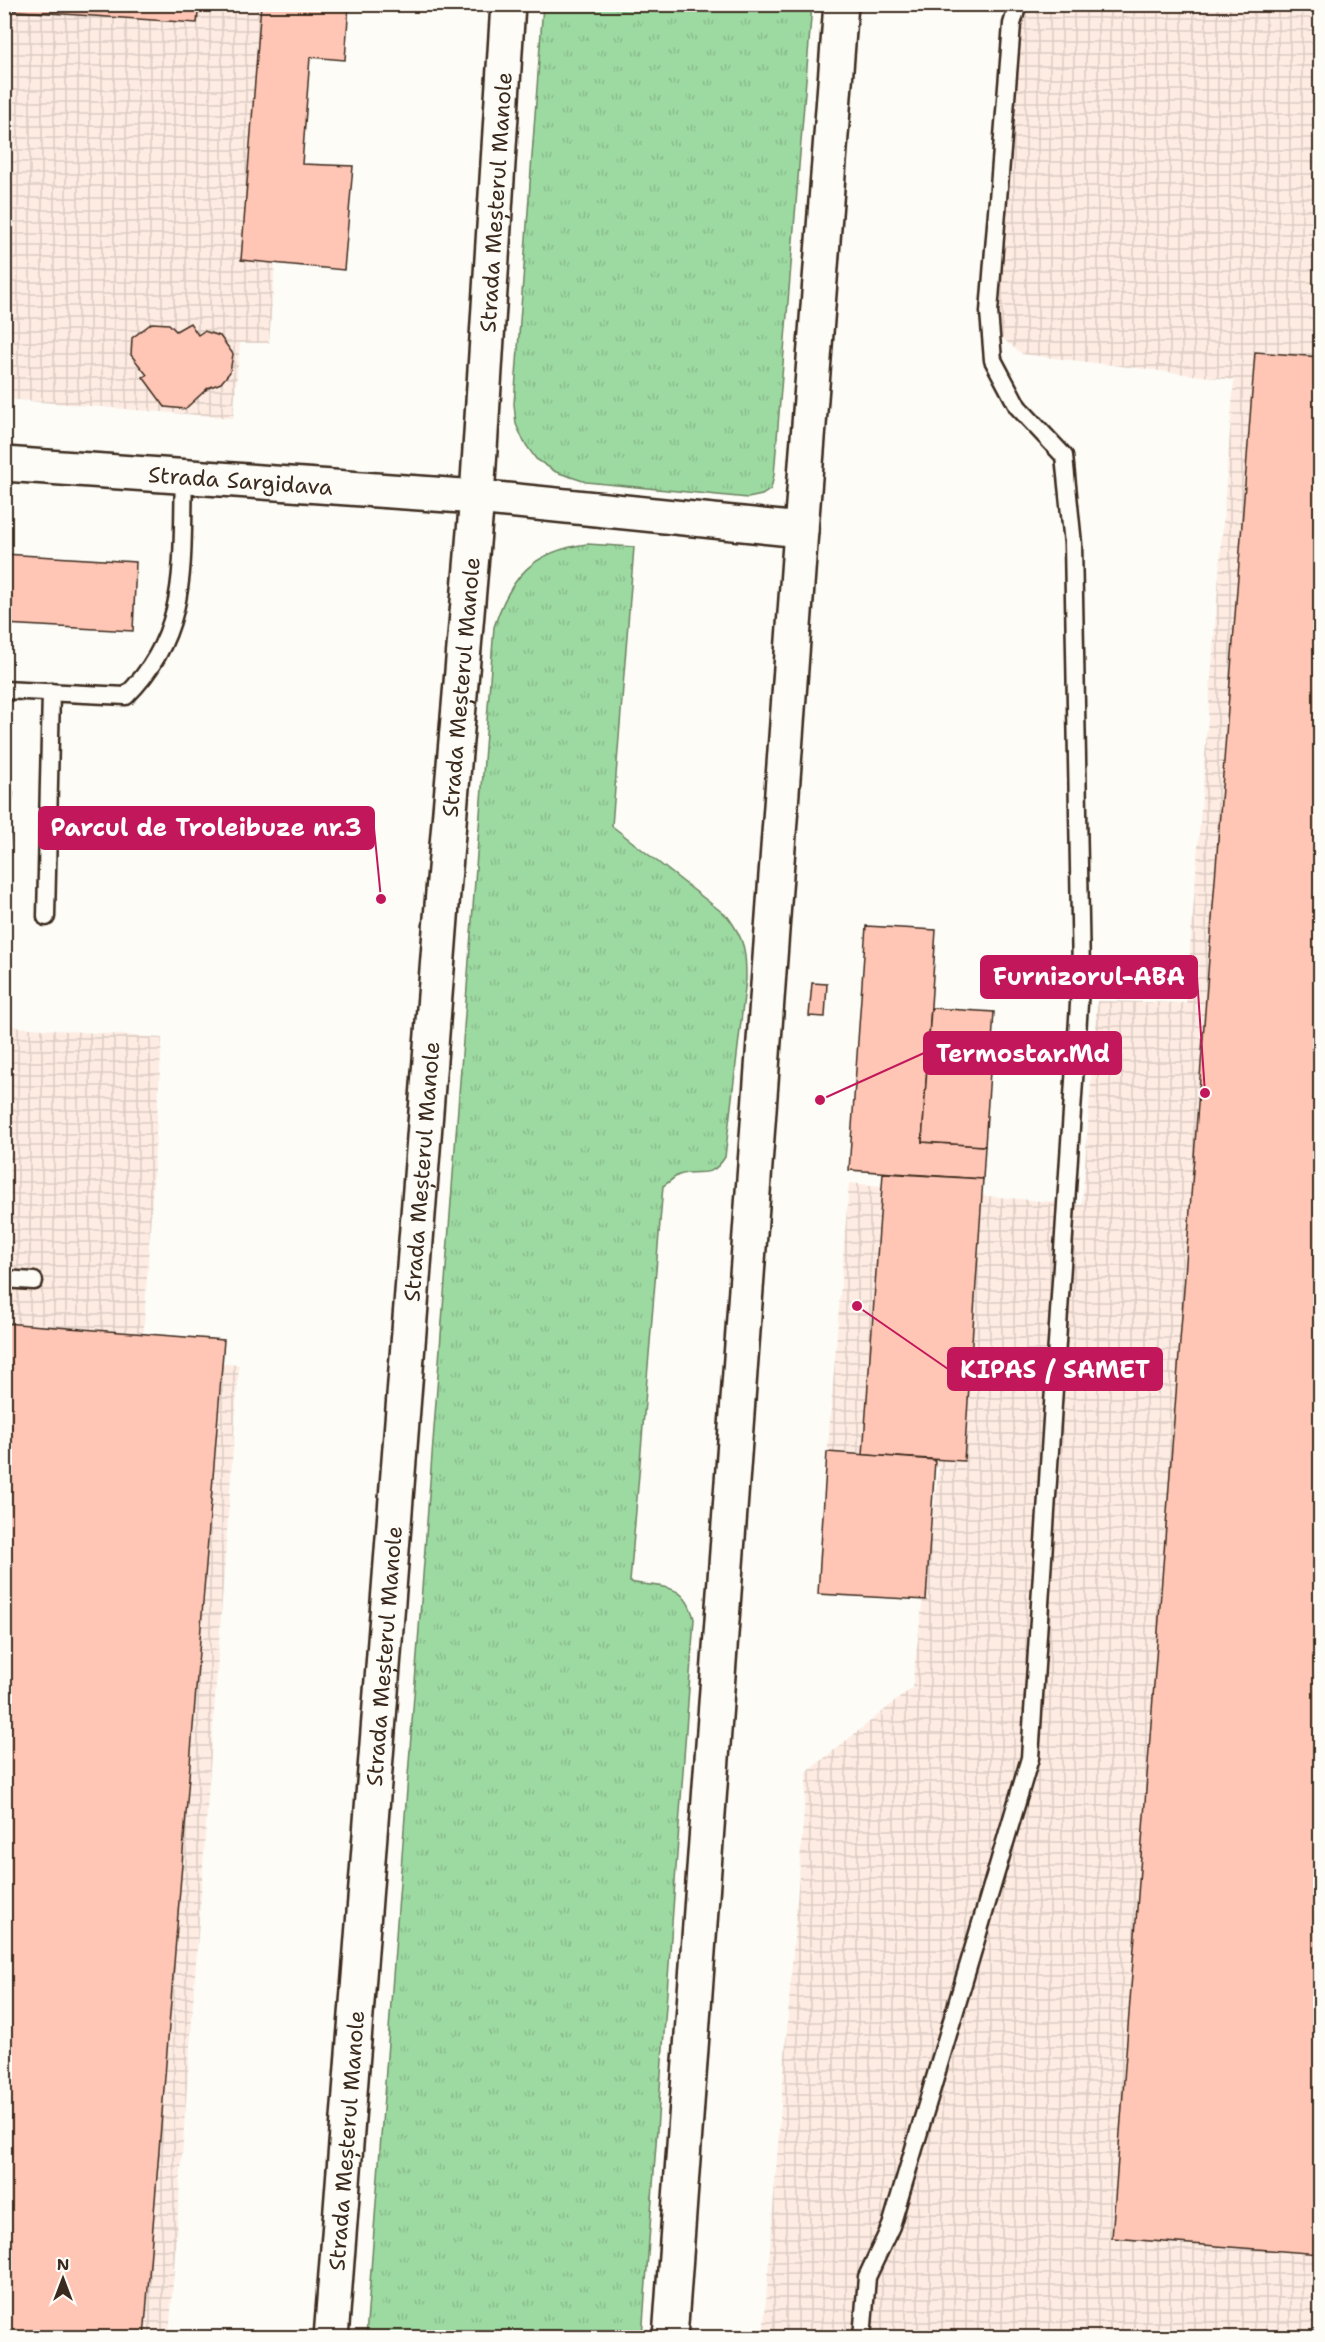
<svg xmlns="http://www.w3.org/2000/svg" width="1325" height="2342" font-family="'Shantell Sans',sans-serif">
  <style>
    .industrial { fill: url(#industrial-grid) }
    .grass { fill: url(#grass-tufts); stroke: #6c8260; stroke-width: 1.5 }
    .building { fill: #ffc6b5; stroke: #3b2a1e; stroke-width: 1.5 }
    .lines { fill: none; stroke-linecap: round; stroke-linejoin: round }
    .service-casing { stroke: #3b2a1e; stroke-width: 21 }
    .tertiary-casing { stroke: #3b2a1e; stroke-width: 38 }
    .primary-casing { stroke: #3b2a1e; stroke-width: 38 }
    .service { stroke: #fdfcf7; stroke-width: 16 }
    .tertiary { stroke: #fdfcf7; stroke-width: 33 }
    .primary { stroke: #fdfcf7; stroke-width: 33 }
    .labels { text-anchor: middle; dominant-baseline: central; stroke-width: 4.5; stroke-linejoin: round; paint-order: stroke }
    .street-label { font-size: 22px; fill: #3b2a1e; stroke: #fdfcf7 }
    .leader { fill: none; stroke: #c2185b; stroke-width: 2 }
    .callout-dot { fill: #c2185b; stroke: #fdfcf7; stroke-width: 2 }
    .callout { fill: #c2185b; stroke: #c2185b; stroke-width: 2 }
    .callout-label { font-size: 24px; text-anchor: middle; font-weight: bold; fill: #fff }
  </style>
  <defs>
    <pattern id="industrial-grid" width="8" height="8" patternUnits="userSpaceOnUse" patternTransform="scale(1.5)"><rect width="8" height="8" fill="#feece3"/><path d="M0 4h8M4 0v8" fill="none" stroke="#dbcbc2"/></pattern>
    <pattern id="grass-tufts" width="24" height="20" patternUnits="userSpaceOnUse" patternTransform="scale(1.5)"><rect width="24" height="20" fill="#9ddaa2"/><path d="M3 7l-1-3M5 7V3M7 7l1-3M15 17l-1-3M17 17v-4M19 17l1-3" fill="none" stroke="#88bb8b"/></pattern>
  </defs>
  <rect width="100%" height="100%" fill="#fdfcf7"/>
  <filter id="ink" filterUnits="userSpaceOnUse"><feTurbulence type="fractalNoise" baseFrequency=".0167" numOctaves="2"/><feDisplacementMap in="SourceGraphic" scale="12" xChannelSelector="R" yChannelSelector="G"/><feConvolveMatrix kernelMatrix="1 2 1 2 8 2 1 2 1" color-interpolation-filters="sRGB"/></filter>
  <g filter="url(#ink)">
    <g class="industrial">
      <path d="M4,5H349L345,60L310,58L302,164L353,166L344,270L275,263L269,343H240L233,418L5,399Z"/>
      <path d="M1009,5H1320V2337L763,2338L807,1772L912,1688L939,1467L827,1459L849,1183L1082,1205L1097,1001L1186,1003L1234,380L1022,354L984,324Z"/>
      <path d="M4,1026L162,1038L142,1357L239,1365L169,2337H5Z"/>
    </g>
    <g class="grass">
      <path d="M543,5H812L774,475L771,489L762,495L748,498L586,482L556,472L536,459L524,442L516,424L514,404Z"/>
      <path d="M587,544L634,547L612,826L728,917C745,940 746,952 746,979L725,1157C710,1181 700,1168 679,1175C674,1177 668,1183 663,1186L630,1582C661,1589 684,1580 694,1619L642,2337H366L494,627C510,577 533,551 587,544Z"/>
    </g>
    <g class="building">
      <path d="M4,4H199L197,23L4,10Z"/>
      <path d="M261,4H349L345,60L310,57L302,164L353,166L344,270L241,260Z"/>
      <path d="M152,323L169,324L176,331L190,323L198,335L204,331L220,336L233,354L230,372L221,383L208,388L185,409L165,407L143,377L147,375L131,355L132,338Z"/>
      <path d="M1255,352L1320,357V2254L1112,2238Z"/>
      <path d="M4,554L136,562L133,631L4,624Z"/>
      <path d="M4,791L13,792L4,909Z"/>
      <path d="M866,926L936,930L922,1142L985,1146L983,1179L849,1170Z"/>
      <path d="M812,983L827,984L825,1017L809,1016Z"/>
      <path d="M931,1008L994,1012L985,1146L922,1142Z"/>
      <path d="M883,1173L983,1179L964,1461L863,1455Z"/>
      <path d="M4,1323L224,1340L144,2338H4Z"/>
      <path d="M827,1452L935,1460L926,1600L818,1594Z"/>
    </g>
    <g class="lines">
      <g class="service-casing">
        <g id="service">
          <path d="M4,690L126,696C191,632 181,560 184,477"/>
          <path d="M46,917L51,692"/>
          <path d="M4,1279L34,1281"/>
          <path d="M862,2338L867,2277L891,2226L1030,1758L1081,973L1073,544L1064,456L1018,407L993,360L989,312L1012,24L1018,4"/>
        </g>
      </g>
      <g class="tertiary-casing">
        <g id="tertiary">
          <path id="s1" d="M4,464L477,497"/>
        </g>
      </g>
      <g class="primary-casing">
        <g id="primary">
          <path d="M477,497L801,530"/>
          <path id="s2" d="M331,2338L443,892L477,497L508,4"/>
          <path d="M670,2338L801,530L841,4"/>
        </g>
      </g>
      <use href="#service" class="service"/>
      <use href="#tertiary" class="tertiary"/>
      <use href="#primary" class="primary"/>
    </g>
  </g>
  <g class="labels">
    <g class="street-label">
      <text stroke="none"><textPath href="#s2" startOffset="2142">Strada Meșterul Manole</textPath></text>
      <text stroke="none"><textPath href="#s1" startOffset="237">Strada Sargidava</textPath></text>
      <text stroke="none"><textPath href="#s2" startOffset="1656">Strada Meșterul Manole</textPath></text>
      <text stroke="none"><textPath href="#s2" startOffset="1170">Strada Meșterul Manole</textPath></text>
      <text stroke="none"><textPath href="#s2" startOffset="684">Strada Meșterul Manole</textPath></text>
      <text stroke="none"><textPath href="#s2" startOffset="198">Strada Meșterul Manole</textPath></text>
    </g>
  </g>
  <path class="leader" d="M381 899L374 828M1205 1093L1197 977M820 1100L924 1053M857 1306L948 1369"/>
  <g class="callout-dot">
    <circle cx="381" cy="899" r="6"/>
    <circle cx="1205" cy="1093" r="6"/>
    <circle cx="820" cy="1100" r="6"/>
    <circle cx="857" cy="1306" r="6"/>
  </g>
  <g class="callout">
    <rect x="39" y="807" width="335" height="42" rx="6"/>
    <rect x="981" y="956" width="216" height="42" rx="6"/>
    <rect x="924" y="1032" width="197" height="42" rx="6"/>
    <rect x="948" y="1348" width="214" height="42" rx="6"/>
  </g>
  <g class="callout-label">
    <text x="206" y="836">Parcul de Troleibuze nr.3</text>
    <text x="1089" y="985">Furnizorul-ABA</text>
    <text x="1023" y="1062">Termostar.Md</text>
    <text x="1055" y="1378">KIPAS / SAMET</text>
  </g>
  <rect width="1325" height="2342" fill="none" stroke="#fdfcf7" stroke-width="24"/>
  <rect x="12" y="12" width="1301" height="2318" fill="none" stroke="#3b2a1e" stroke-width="2" filter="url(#ink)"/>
  <g transform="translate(63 2279)" stroke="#fdfcf7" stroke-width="4.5" paint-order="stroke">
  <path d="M0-4.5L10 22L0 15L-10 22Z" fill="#3b2a1e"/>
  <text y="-9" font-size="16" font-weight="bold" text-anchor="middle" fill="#3b2a1e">N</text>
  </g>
</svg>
